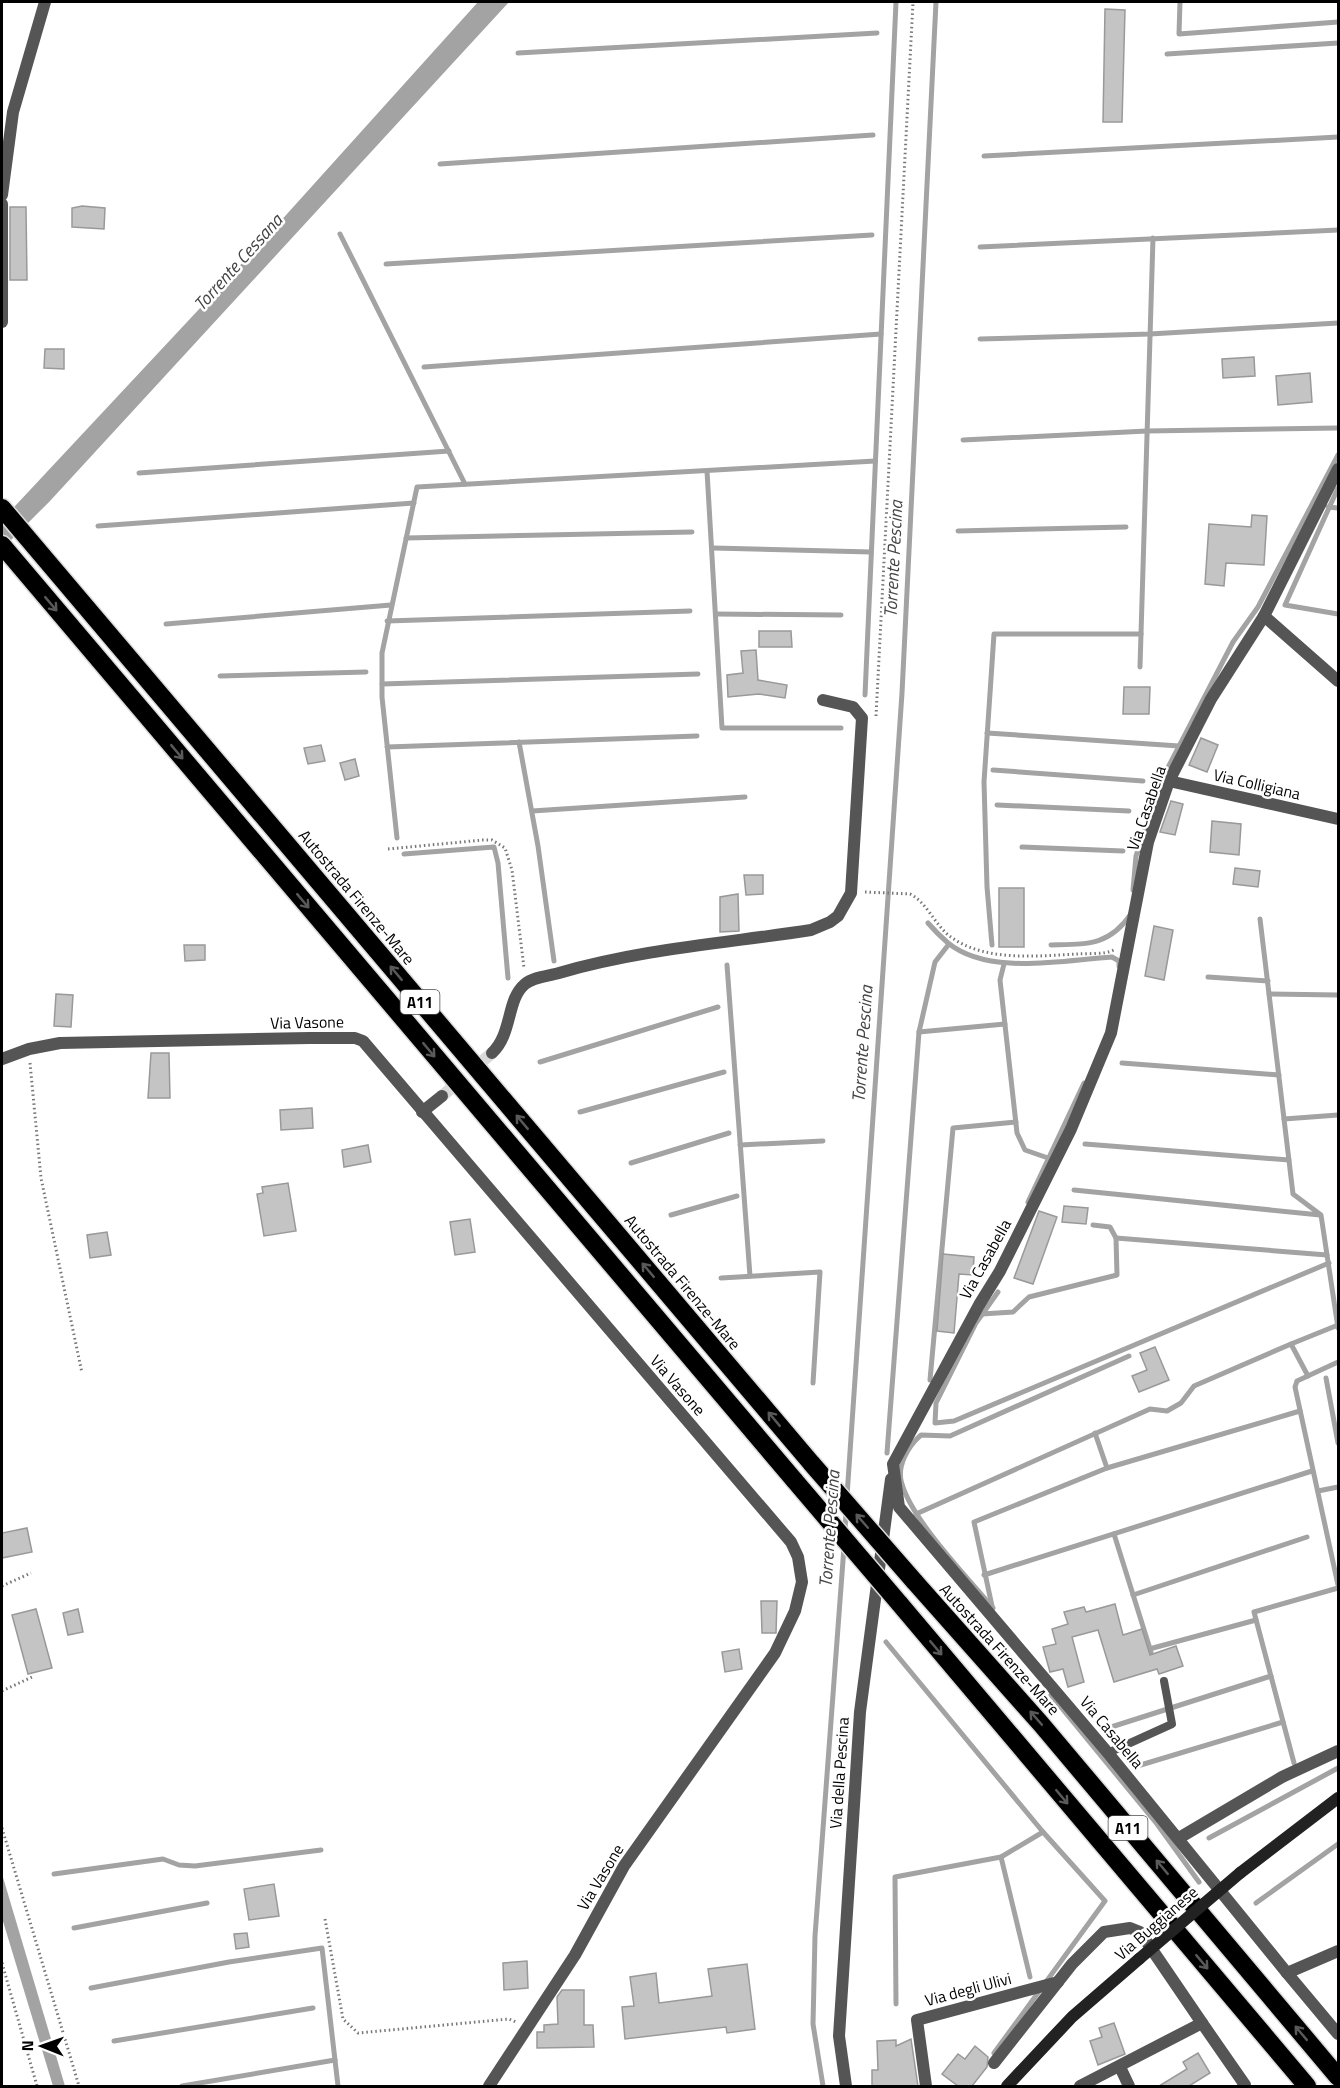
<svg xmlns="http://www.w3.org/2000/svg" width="1340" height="2088" font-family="'Titillium Web',sans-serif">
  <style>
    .water { fill: #a3a3a3 }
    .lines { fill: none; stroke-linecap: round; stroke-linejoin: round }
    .stream { stroke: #a3a3a3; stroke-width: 5 }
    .building { fill: #c4c4c4; stroke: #999; stroke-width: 1.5 }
    .minor-tunnel { stroke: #d9d9d9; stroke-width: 12; stroke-dasharray: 12 6; stroke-linecap: butt }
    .motorway-casing { stroke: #dbdbdb; stroke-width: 21 }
    .path { stroke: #777; stroke-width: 3; stroke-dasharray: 1.5 3; stroke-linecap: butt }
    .service { stroke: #555; stroke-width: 8 }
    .minor { stroke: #555; stroke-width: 12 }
    .secondary { stroke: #222; stroke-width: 12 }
    .motorway { stroke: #000; stroke-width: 18 }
    .motorway-bridge-casing { stroke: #dbdbdb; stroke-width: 21; stroke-linecap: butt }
    .secondary-bridge { stroke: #222; stroke-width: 12 }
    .motorway-bridge { stroke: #000; stroke-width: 18 }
    .oneway { stroke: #595959 }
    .labels { text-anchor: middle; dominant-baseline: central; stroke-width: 5; stroke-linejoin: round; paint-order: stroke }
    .shield { fill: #fff; stroke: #4c4c4c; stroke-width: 1.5 }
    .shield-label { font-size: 15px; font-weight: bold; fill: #000 }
    .street-label { font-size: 16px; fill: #000; stroke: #fff }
    .water-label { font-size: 18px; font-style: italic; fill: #444; stroke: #fff }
  </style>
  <rect width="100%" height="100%" fill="#fff"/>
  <g class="water">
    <path d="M478,2H509L50,501L2,549V520L259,245Z"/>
    <path d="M2,1874L65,2086H53L2,1918Z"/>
  </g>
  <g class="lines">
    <g class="stream">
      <path d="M1180,2L1179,34L1338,22"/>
      <path d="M518,53L877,33"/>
      <path d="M1167,54L1338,43"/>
      <path d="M984,156L1338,137"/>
      <path d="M440,164L873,135"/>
      <path d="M340,234L465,484"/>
      <path d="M980,247L1338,230"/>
      <path d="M386,264L872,235"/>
      <path d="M980,339L1150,334L1338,323"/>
      <path d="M424,367L881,334"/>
      <path d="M963,440L1147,431L1338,428"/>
      <path d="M707,471L722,728H841"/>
      <path d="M139,473L449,451"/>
      <path d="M1338,488L1285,605L1338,614"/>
      <path d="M1328,507L1338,508"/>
      <path d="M98,526L414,503"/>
      <path d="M958,531L1126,527"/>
      <path d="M406,538L692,532"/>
      <path d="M713,548L871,552"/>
      <path d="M716,614L841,615"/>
      <path d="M387,621L690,611"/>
      <path d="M166,624L391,605"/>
      <path d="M1140,667L1153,238"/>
      <path d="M220,676L366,672"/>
      <path d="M382,684L698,674"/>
      <path d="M865,695L896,2"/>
      <path d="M987,733L1179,746"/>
      <path d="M519,742L538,846L554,961"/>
      <path d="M387,747L697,736"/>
      <path d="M993,770L1143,781"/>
      <path d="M997,805L1129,811"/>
      <path d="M532,811L745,797"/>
      <path d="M397,838L382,697V653L417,487L875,461"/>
      <path d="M1022,847L1123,851"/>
      <path d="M404,854L494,847L498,863L508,978"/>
      <path d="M1133,890L1136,856L1161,781L1233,642L1258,607L1338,455"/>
      <path d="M1260,919L1293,1194L1321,1215L1338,1328"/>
      <path d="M928,923C934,930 941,937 948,943C989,976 1062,960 1112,957L1119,961V966"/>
      <path d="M992,945L987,887L984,782L994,634H1141"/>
      <path d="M1051,945C1087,944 1109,946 1131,914"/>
      <path d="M1004,964L1000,980L1017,1133L1025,1150L1048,1158"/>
      <path d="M727,965L750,1276"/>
      <path d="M1208,977L1268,981"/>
      <path d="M1269,994L1338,995"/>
      <path d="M919,1032L1005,1024"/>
      <path d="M540,1062L718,1007"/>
      <path d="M1122,1063L1279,1075"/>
      <path d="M580,1112L724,1072"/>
      <path d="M1284,1119L1338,1115"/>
      <path d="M1085,1144L1289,1160"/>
      <path d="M740,1145L823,1141"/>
      <path d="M631,1163L729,1133"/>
      <path d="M1074,1190L1320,1215"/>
      <path d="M1028,1202L1084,1083"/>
      <path d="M671,1215L737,1196"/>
      <path d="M1116,1238L1327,1255"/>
      <path d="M721,1278L820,1272L813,1383"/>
      <path d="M998,1292L976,1323L936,1403L935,1423L954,1421L1329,1263"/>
      <path d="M982,1314L1013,1312L1029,1297L1117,1275L1116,1238L1110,1227L1093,1225"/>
      <path d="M1338,1362L1297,1381L1295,1387L1338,1585"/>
      <path d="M1308,1376L1291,1344L1338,1325"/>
      <path d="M1326,1378L1338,1443"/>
      <path d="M930,1380L953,1128L1016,1122"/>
      <path d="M1095,1433L1107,1468"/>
      <path d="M887,1453L919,1032L935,962L949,944"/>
      <path d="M1318,1491L1338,1487"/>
      <path d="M847,1496L902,693L936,2"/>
      <path d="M916,1514L1150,1409L1167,1411L1181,1403L1194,1386L1291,1344"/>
      <path d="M845,1532L846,1511"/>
      <path d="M1114,1534L1151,1652"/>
      <path d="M984,1575L1312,1471"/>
      <path d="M1133,1595L1307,1537"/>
      <path d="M992,1606L974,1522L1107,1468L1300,1411"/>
      <path d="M993,1608C967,1577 912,1520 902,1484C896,1467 908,1446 921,1435L950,1436L1129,1356"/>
      <path d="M886,1642L1043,1832L1105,1901L994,2053"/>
      <path d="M1153,1648L1256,1620"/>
      <path d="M1051,1695L1157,1824L1199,1882"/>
      <path d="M1108,1728L1271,1676"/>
      <path d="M1294,1763L1254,1612L1338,1588"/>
      <path d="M1134,1767L1283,1722"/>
      <path d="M1209,1838L1338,1768"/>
      <path d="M1001,1857L1030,1977"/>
      <path d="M54,1874L163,1859L179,1865L195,1866L321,1850"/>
      <path d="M1256,1903L1338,1844"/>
      <path d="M74,1928L207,1903"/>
      <path d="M91,1988L229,1962L322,1948L338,2086"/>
      <path d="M896,2004L895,1877L1001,1857L1043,1832"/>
      <path d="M114,2041L313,2008"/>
      <path d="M182,2086L335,2060"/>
      <path d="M823,2086L813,2024L815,1936L844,1547"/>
    </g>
  </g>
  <g class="building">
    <path d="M1105,9L1125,10L1122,122H1103Z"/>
    <path d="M82,206L105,208L104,229L72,227V208Z"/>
    <path d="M10,207H26L27,280H10Z"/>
    <path d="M45,349H64V369L44,368Z"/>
    <path d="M1254,357L1255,376L1223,378L1222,359Z"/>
    <path d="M1310,373L1312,402L1278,405L1276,376Z"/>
    <path d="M1252,515L1267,516L1264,565L1226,563L1224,586L1205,584L1209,524L1251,527Z"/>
    <path d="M759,631H791L792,647H759Z"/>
    <path d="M756,650L758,680L787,685L785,698L759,694L728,697L727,675L743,673L741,651Z"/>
    <path d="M1124,687H1150L1149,714H1123Z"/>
    <path d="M1201,738L1218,745L1207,772L1189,765Z"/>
    <path d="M321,745L325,761L308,764L304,748Z"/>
    <path d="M355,759L359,776L345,780L340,763Z"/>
    <path d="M1171,801L1183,804L1175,835L1160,832Z"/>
    <path d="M1212,821L1241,824L1239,855L1210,852Z"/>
    <path d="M1235,868L1260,871L1258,887L1233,884Z"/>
    <path d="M744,875H763V894L746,895Z"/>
    <rect x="999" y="888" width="25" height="59"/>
    <path d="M738,894L739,931L720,932V897Z"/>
    <path d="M1154,926L1173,930L1164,980L1145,976Z"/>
    <path d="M184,945H205V960L185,961Z"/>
    <path d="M56,994L73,995L71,1027L54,1026Z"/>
    <path d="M151,1053H169L170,1098H148Z"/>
    <path d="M312,1108L313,1128L281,1130L280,1110Z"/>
    <path d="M368,1145L371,1162L344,1167L342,1150Z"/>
    <path d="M288,1183L296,1231L264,1236L257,1194L263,1193L262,1187Z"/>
    <path d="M1064,1206L1088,1208L1086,1224L1062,1222Z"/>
    <path d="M1039,1211L1057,1217L1033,1284L1014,1278Z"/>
    <path d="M470,1219L475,1252L455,1255L450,1222Z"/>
    <path d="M107,1232L111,1255L90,1258L87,1235Z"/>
    <path d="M943,1254L974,1257L973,1275L959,1274L954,1333L937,1331Z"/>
    <path d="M1155,1347L1169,1380L1139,1392L1132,1376L1147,1370L1140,1353Z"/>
    <path d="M27,1528L32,1552L2,1558V1533Z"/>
    <path d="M761,1601H777L776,1633H762Z"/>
    <path d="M1115,1604L1123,1635L1142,1629L1150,1655L1176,1646L1183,1666L1159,1674L1157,1669L1114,1682L1098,1630L1072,1637L1084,1682L1068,1687L1063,1669L1050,1672L1043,1647L1056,1644L1052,1629L1068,1624L1064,1612L1084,1607L1086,1612Z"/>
    <path d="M36,1609L52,1668L28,1674L12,1615Z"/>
    <path d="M78,1609L83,1632L68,1635L63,1613Z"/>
    <path d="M739,1649L742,1669L725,1672L722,1652Z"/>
    <path d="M274,1884L279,1916L249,1920L244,1889Z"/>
    <path d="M247,1933L249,1947L236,1949L234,1934Z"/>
    <path d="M527,1961L528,1988L504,1990L503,1963Z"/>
    <path d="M747,1964L755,2029L727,2033L726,2027L625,2039L622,2007L634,2006L630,1977L656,1973L659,2003L712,1996L708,1969Z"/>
    <path d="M562,1990H584V2025H593L594,2047L537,2048V2032H544V2025L558,2024L557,1997Z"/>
    <path d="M1114,2023L1125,2054L1098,2065L1090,2041L1102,2037L1099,2028Z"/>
    <path d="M911,2039L918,2086H872V2070H878L877,2041L896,2040V2046Z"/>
    <path d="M975,2046L988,2057L987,2067L972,2086H958L942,2074L958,2054L965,2059Z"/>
    <path d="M1198,2053L1210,2073L1189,2086H1159L1187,2069L1183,2062Z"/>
  </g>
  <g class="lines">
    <path class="minor-tunnel" d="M442,1096L492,1053"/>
    <g class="motorway-casing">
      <g id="motorway">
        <path d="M2,508L812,1464"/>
        <path d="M2,545L795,1481"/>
        <path d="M914,1581L1041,1724L1338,2077"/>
        <path d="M899,1603L1307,2086"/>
      </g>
    </g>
    <g class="path">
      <path d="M876,716L913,2"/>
      <path d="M388,849L483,840H492L505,848L512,870L524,968"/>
      <path d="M865,892L910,894C927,902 935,926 951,937C985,962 1037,956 1077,954C1089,953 1103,955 1114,950"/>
      <path d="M30,1063L41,1178L82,1373"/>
      <path d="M2,1586L31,1573"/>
      <path d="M2,1691L32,1677"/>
      <path d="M2,1828L79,2086"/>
      <path d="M325,1919L343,2019L358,2033L509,2019L516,2022"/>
      <path d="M2,1963L37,2086"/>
    </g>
    <path class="service" d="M1108,1753L1172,1724L1164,1681"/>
    <g class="minor">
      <path d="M2,195L13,112L45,2"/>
      <path d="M2,204V322"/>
      <path d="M1264,616L1338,681"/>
      <path d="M1169,781L1338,819"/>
      <path d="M492,1053C513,1033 506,1000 525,984C533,977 549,976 559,973C641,949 727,943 811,930L830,922L838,916L851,893L862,718L853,707L823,700"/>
      <path d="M2,1059L29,1049L60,1043L310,1038H355L363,1041L791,1542L798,1557L802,1582L795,1611L775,1653L624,1866L575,1955L489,2086"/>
      <path d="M422,1112L442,1096"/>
      <path d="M1179,1838L1282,1777L1338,1751"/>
      <path d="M1338,1951L1287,1973L1338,2034"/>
      <path d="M1287,1973L1108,1753L899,1507L893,1464L979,1305L1000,1271L1071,1129L1111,1033L1148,842L1169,781L1211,699L1264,616L1338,469"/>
      <path d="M994,2063L1072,1964L1104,1932L1130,1928L1140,1932L1202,2023"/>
      <path d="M1120,2067L1129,2086"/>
      <path d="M846,2086L839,2036L860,1712L891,1479"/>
      <path d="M926,2086L917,2020L1058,1982"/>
      <path d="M1080,2086L1202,2023L1245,2085L1243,2086"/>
    </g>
    <g class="secondary">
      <path d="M1240,1873L1338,1798"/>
      <path d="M1007,2086L1072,2017L1139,1959"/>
    </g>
    <use href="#motorway" class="motorway"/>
    <g class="motorway-bridge-casing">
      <g id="motorway-bridge">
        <path d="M812,1464L914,1581"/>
        <path d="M795,1481L899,1603"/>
      </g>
    </g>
    <path class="secondary-bridge" d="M1139,1959L1240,1873"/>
    <use href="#motorway-bridge" class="motorway-bridge"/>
  </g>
  <defs><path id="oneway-shaft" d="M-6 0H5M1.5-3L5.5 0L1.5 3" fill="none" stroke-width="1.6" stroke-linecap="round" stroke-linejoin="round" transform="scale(1.5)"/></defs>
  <g class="oneway">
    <use href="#oneway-shaft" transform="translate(51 604) rotate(50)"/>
    <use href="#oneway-shaft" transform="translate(177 752) rotate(50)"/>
    <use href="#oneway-shaft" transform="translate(303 901) rotate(50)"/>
    <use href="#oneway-shaft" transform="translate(396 973) rotate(-130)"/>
    <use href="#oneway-shaft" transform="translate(429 1050) rotate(50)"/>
    <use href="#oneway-shaft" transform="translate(522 1122) rotate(-130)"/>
    <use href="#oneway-shaft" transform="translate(648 1270) rotate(-130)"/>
    <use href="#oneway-shaft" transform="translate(774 1419) rotate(-130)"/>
    <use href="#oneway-shaft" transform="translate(862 1521) rotate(-131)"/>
    <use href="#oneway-shaft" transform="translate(936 1648) rotate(50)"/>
    <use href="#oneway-shaft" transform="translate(1036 1718) rotate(-131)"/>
    <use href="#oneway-shaft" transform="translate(1062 1797) rotate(50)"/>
    <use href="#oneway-shaft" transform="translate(1162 1867) rotate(-130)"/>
    <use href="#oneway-shaft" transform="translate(1202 1962) rotate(50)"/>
    <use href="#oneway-shaft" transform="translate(1301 2033) rotate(-130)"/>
  </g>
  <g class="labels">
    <g class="shield">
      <rect x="400.5" y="990" width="39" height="24" rx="4.5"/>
      <rect x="1108.5" y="1816" width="39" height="24" rx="4.5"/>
    </g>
    <g class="shield-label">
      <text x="420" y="1002">A11</text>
      <text x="1128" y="1828">A11</text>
    </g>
    <g class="street-label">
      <text transform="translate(1257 784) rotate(13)">Via Colligiana</text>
      <text transform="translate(1146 808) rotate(-71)">Via Casabella</text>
      <text transform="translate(357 897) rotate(50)">Autostrada Firenze-Mare</text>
      <text transform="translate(307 1022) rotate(-1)">Via Vasone</text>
      <text transform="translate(985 1259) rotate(-61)">Via Casabella</text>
      <text transform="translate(683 1282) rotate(50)">Autostrada Firenze-Mare</text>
      <text transform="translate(678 1385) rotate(49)">Via Vasone</text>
      <text transform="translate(1000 1649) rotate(48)">Autostrada Firenze-Mare</text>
      <text transform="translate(1112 1732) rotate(50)">Via Casabella</text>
      <text transform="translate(839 1773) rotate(-86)">Via della Pescina</text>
      <text transform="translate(600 1877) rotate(-59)">Via Vasone</text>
      <text transform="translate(1156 1923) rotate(-41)">Via Buggianese</text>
      <text transform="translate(968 1989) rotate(-15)">Via degli Ulivi</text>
    </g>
    <g class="water-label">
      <text transform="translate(238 262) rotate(-48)">Torrente Cessana</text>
      <text transform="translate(893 559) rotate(-87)">Torrente Pescina</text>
      <text transform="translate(862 1044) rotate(-86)">Torrente Pescina</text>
      <text transform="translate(829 1529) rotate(-86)">Torrente Pescina</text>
    </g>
  </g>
  <rect width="1340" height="2088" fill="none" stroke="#000000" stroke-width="6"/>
  <g transform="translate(42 2046) rotate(271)" stroke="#ffffff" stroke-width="4.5" paint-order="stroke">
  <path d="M0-4.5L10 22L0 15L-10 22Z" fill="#000000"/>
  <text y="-9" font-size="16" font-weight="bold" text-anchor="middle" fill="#000000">N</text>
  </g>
</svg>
